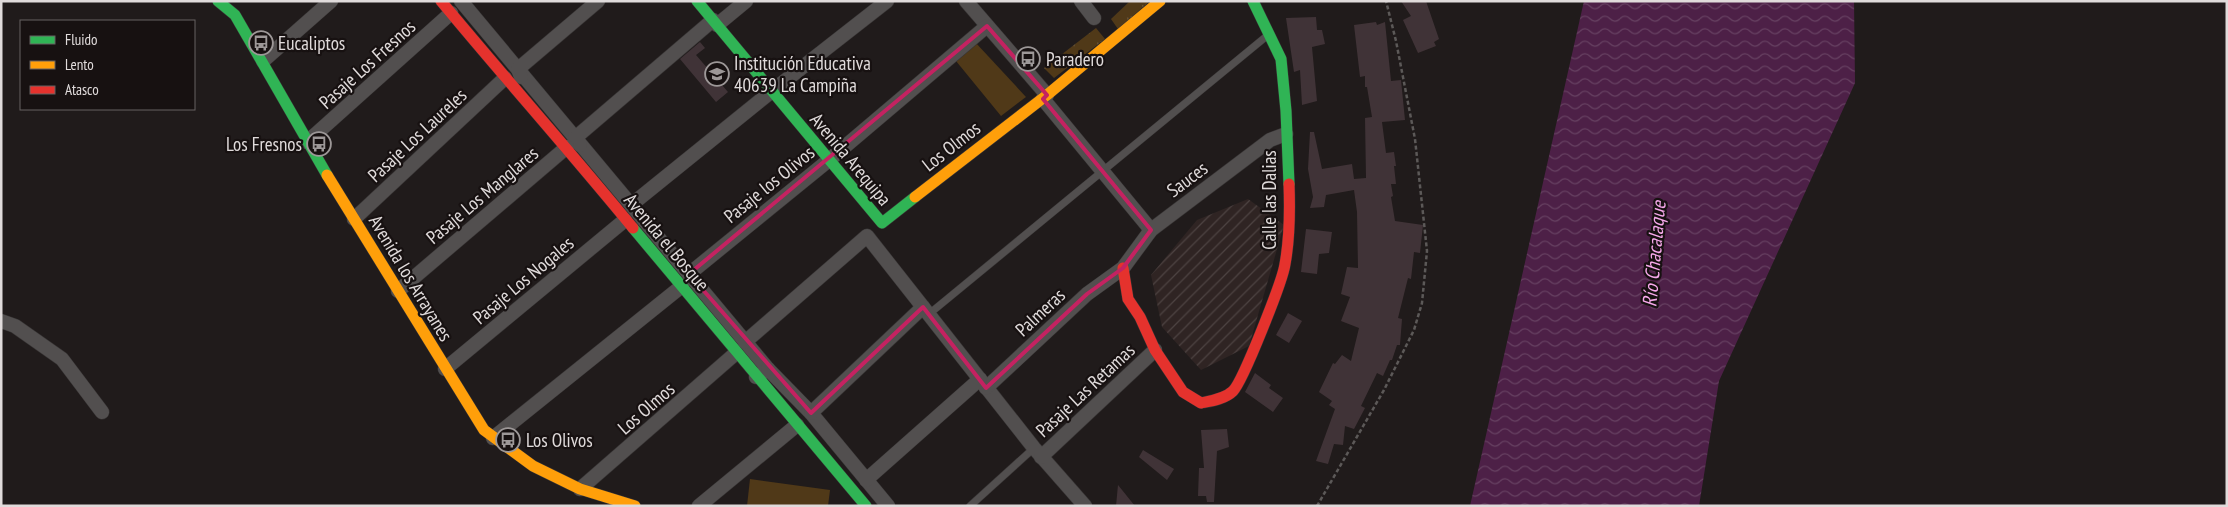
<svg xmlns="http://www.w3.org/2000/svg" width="2228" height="507" font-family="'PT Sans Narrow',sans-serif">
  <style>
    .industrial { fill: url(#industrial-furrows) }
    .grass { fill: url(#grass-tufts) }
    .park { fill: #503918 }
    .water { fill: url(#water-waves) }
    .building { fill: #403337 }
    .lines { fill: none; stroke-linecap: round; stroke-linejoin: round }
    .lane-casing { stroke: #383535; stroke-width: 8 }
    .street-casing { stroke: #383535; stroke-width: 15 }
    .fast-casing { stroke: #383535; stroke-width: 12 }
    .slow-casing { stroke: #383535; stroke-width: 12 }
    .jam-casing { stroke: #383535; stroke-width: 12 }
    .path { stroke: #5c5958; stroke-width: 2.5; stroke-dasharray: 4 2.5; stroke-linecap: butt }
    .lane { stroke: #524f4f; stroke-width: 7 }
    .street { stroke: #524f4f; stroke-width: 14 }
    .fast { stroke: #30b455; stroke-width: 11 }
    .slow { stroke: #ff9f0a; stroke-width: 11 }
    .jam { stroke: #e5322d; stroke-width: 11 }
    .marked { fill: none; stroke: #c42261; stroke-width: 4; stroke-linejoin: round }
    .labels { text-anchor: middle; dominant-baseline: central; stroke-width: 4.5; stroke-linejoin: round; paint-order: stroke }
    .poi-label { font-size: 19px; fill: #e0dbdb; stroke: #171111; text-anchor: start }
    .street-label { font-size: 19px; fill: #e0dbdb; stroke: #171111 }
    .water-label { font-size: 20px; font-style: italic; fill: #f6a8ea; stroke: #171111 }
  </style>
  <defs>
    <pattern id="industrial-furrows" width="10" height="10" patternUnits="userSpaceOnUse" patternTransform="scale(1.25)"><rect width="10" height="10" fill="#2f2423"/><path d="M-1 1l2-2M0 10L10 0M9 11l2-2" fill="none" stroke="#4d4342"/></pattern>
    <pattern id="grass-tufts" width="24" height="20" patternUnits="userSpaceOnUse" patternTransform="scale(1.25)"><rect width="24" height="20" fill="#503918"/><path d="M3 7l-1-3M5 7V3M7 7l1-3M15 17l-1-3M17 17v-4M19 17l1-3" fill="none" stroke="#695539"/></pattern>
    <pattern id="water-waves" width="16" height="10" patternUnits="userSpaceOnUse" patternTransform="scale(1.25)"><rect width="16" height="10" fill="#4d2047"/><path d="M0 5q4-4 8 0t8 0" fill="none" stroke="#664061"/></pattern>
  </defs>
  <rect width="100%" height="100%" fill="#201b1b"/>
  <path class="industrial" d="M1248,199L1284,225L1249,346L1201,370L1162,327L1151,275L1197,220Z"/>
  <g class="grass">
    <path d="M1130,1H1150L1118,29L1111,19Z"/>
    <path d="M1096,28L1105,39L1054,78L1044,68Z"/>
  </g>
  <g class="park">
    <path d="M975,42L1026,97L1001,116L956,61Z"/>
    <path d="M750,479L830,490L828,506H747Z"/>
  </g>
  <path class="water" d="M1584,1H1854L1855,83L1719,381L1699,506H1470Z"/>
  <g class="building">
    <path d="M1401,1H1426L1439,39L1434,42L1436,46L1418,53L1403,20L1411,16Z"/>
    <path d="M1316,17L1317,30H1322L1325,44L1312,47L1317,101L1302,105L1300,70L1294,72L1286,18Z"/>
    <path d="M1376,22L1377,25L1385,22L1391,81L1401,80L1405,120L1382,122L1386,153L1394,152L1396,166H1394L1396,184H1391L1393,196L1391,197L1395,221L1423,225L1420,253L1414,252L1411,279L1408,278L1398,318L1402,319L1400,345H1397L1392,360H1390L1383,376L1377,373L1361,406L1365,408L1354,429L1345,426L1343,445L1334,444L1328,464L1316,461L1335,409L1329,405L1332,401L1319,392L1333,363L1335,364L1342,355L1351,361L1359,328L1341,321L1350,297L1341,294L1347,267L1358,268L1357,212L1354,190L1326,195L1324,207L1310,208L1313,197L1308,169L1310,132H1314L1322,169L1352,164L1354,179L1366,178L1365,118L1372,117L1367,87H1365V76L1360,77L1354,25Z"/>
    <path d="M700,42L705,48L696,55L728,92L716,102L680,59Z"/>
    <path d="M1306,229L1332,232L1329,253L1319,254L1317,274L1301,272Z"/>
    <path d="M1288,313L1302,321L1289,343L1276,335Z"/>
    <path d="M1255,373L1271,385L1269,388L1283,398L1273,412L1245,392Z"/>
    <path d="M1227,429L1229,447L1217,451L1214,502H1207L1206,496H1198L1199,468H1204L1201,430Z"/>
    <path d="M1143,450L1174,469L1167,480L1139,457Z"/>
    <path d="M1118,485L1135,506H1116Z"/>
  </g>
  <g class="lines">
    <g class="lane-casing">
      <g id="lane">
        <path d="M929,314L1268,35"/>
        <path d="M970,506L1034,448"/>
      </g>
    </g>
    <g class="street-casing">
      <g id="street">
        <path d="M461,1L768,369L756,377"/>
        <path d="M966,1L1047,95"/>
        <path d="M1081,1L1094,18"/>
        <path d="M717,25L746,1"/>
        <path d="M263,61L331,1"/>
        <path d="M521,77L518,69L598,1"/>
        <path d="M1043,99L1151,230"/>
        <path d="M307,142L451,13"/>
        <path d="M580,145L575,138L713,20"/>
        <path d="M631,205L772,91L887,1"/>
        <path d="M354,219L505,78"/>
        <path d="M689,274L829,160L987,26"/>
        <path d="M398,291L567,147"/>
        <path d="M1,321L15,326L62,359L102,412"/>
        <path d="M745,342L867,236L1034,448L1085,506"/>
        <path d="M445,369L625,220"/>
        <path d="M768,369L811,413L888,506"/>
        <path d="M986,388L1087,294L1123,268L1151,230L1270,140L1286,134"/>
        <path d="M811,413L923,307"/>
        <path d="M493,438L682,286"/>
        <path d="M1041,457L1155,350"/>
        <path d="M866,480L980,379"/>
        <path d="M580,489L736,353"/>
        <path d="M699,506L797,425"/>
      </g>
    </g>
    <g class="fast-casing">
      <g id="fast">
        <path d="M218,1L235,15L327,175"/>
        <path d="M697,1L882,223L915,197"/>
        <path d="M1253,1L1281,59L1286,111L1289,184"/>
        <path d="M633,228L866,506"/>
      </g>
    </g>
    <g class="slow-casing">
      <g id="slow">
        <path d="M327,175L484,430L533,466L580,489L635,506"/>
        <path d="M915,197L1047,95L1160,1"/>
      </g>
    </g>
    <g class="jam-casing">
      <g id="jam">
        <path d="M441,1C504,77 570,151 633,228"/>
        <path d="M1123,268L1128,299L1140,317L1155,350L1183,392L1201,403C1211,401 1225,399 1233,391C1243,381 1283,280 1285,264C1290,237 1290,211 1289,184"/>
      </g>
    </g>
    <path class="path" d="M1317,506L1384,390L1414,330L1422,303L1427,251L1415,139L1396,41L1386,1"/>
    <use href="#lane" class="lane"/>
    <use href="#street" class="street"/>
    <use href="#fast" class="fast"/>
    <use href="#slow" class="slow"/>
    <use href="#jam" class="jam"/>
  </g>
  <path class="marked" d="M987,26L1047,95L1043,99L1151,230L1123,268L1087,294L986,388L923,307L811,413L689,274Z"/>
  <defs>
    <g id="bus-ring" transform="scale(1.25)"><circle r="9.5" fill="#171111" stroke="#9d9898" stroke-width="1.5"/><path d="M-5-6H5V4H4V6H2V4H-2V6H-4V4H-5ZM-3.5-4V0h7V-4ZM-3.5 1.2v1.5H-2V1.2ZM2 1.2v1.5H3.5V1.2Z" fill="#9d9898"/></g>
    <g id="school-ring" transform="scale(1.25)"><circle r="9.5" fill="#171111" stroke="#9d9898" stroke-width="1.5"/><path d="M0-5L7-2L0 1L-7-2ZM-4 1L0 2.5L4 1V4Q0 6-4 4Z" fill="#9d9898"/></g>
  </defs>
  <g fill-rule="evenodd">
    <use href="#bus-ring" x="261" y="43"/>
    <use href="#bus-ring" x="1028" y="59"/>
    <use href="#school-ring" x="717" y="74"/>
    <use href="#bus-ring" x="319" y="144"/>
    <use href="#bus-ring" x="508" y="440"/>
  </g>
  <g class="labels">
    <g class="poi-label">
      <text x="278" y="43">Eucaliptos</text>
      <text x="1046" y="59">Paradero</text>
      <text x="734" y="63">Institución Educativa<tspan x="734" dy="22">40639 La Campiña</tspan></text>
      <text x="302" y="144" text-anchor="end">Los Fresnos</text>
      <text x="526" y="440">Los Olivos</text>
    </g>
    <g class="street-label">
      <text transform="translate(367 64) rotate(-42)">Pasaje Los Fresnos</text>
      <text transform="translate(417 135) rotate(-43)">Pasaje Los Laureles</text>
      <text transform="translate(951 146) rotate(-38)">Los Olmos</text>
      <text transform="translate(851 159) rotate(50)">Avenida Arequipa</text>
      <text transform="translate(1187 179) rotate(-37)">Sauces</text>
      <text transform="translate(769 184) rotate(-39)">Pasaje los Olivos</text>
      <text transform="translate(482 195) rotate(-40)">Pasaje Los Manglares</text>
      <text transform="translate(1269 200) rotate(-90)">Calle las Dalias</text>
      <text transform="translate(667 242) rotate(50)">Avenida el Bosque</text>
      <text transform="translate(411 278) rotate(59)">Avenida los Arrayanes</text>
      <text transform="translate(523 280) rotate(-40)">Pasaje Los Nogales</text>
      <text transform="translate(1040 312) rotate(-43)">Palmeras</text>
      <text transform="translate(1085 390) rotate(-43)">Pasaje Las Retamas</text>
      <text transform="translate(646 408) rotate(-41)">Los Olmos</text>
    </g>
    <g class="water-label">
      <text transform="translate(1654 254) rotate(-85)">Río Chacalaque</text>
    </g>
  </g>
  <rect width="2228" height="507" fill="none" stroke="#e0dbdb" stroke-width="5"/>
  <rect x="20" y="20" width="175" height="90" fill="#171111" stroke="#676262"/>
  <rect x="30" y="36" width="25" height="8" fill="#30b455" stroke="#676262"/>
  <text x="65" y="45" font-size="15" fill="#e0dbdb">Fluido</text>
  <rect x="30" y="61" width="25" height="8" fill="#ff9f0a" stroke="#676262"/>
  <text x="65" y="70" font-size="15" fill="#e0dbdb">Lento</text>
  <rect x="30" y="86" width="25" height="8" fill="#e5322d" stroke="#676262"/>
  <text x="65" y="95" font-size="15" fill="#e0dbdb">Atasco</text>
</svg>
